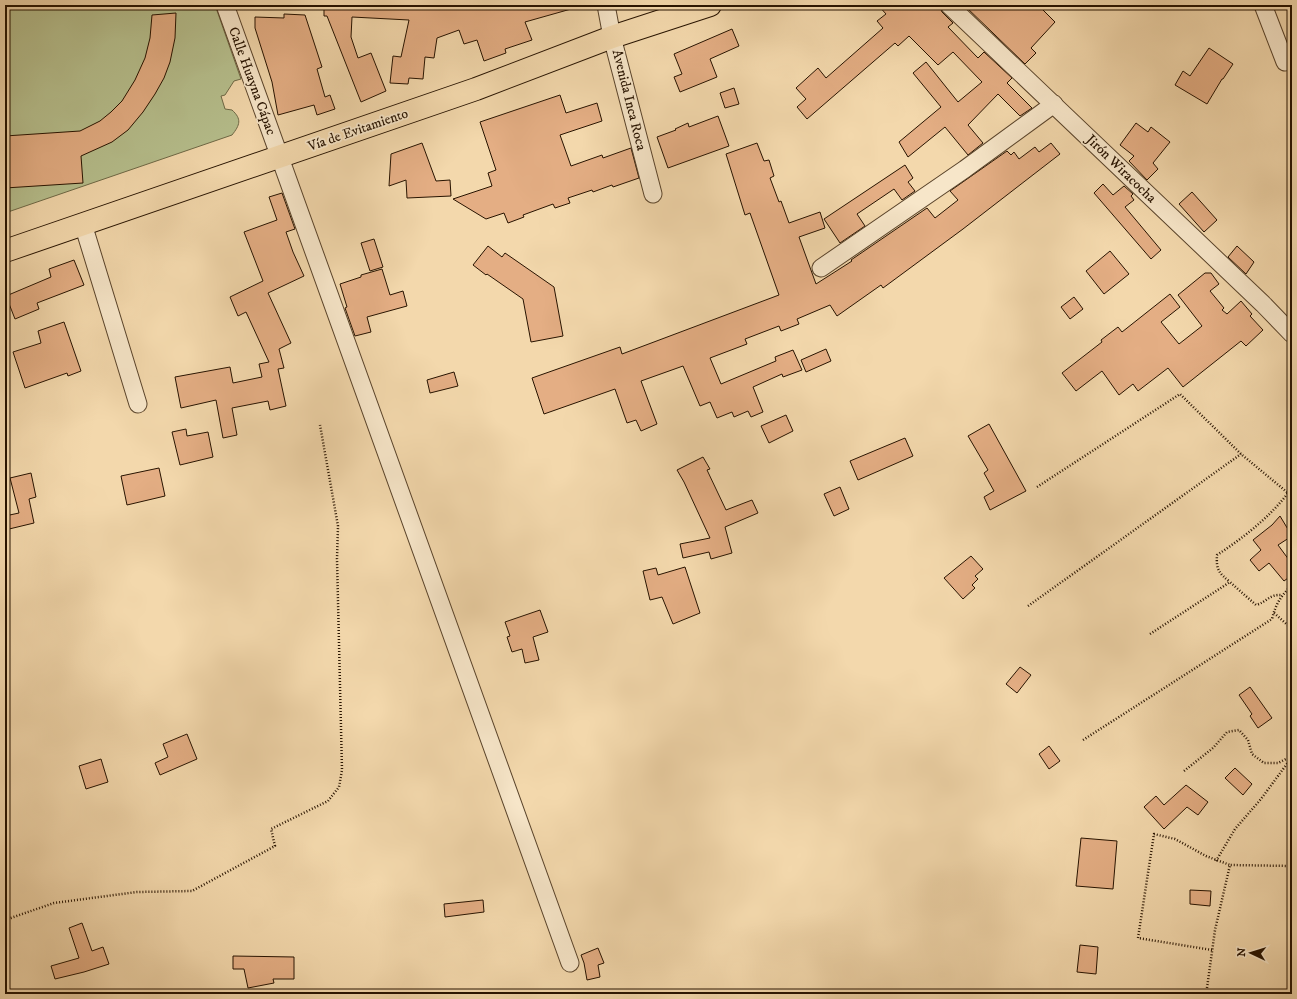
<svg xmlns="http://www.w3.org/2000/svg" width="1297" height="999" font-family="'IM FELL DW Pica',serif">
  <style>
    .green { fill: #b6bf8d; stroke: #6e6946 }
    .building { fill: #e4ae84; stroke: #271300 }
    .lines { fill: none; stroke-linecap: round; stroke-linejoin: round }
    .minor-casing { stroke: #5a442b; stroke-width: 19 }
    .highway-casing { stroke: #271300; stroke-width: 24 }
    .path { stroke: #271300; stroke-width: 2.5; stroke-dasharray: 1 2; stroke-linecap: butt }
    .minor { stroke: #f7e6c9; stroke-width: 17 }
    .highway { stroke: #f3d8ac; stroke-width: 22 }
    .labels { text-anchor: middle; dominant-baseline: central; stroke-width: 3.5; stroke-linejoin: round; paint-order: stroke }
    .street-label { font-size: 14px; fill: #271300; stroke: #f7e6c9 }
  </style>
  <rect width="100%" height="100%" fill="#f3d8ac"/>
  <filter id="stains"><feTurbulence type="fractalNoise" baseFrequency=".005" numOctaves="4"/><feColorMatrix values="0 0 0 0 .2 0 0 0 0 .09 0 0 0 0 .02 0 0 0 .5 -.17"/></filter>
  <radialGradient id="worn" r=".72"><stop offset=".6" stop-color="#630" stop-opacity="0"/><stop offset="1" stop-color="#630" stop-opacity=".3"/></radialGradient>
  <path class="green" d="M5,5H215L241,79L234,81L225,95L221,96L225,109L232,110C242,119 240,125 232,135L5,213Z"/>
  <g class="building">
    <path d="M322,5L410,6L411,5H570L571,9L525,22L532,40L505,49L506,53L484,61L477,40L464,44L459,30L437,38L434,58L425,57L423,79L409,78L408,84L390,83L393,56L401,57L409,20L352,17L351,37L358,58L371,53L386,91L361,102L327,16H324V10Z"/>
    <path d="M878,5H939L942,12L953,23L948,27L978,58L984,52L1012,78L1007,83L1032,108L1020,116L998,94L968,125L983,143L968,155L945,127L908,157L899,142L941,107L913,73L926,62L958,102L982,82L953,52L938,65L909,36L898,46L895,43L807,119L797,107L806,99L796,88L818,68L826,78L883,28L877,21L886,14Z"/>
    <path d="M964,5H1038L1055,22L1031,48L1036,53L1025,64Z"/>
    <path d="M176,13L175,38L170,62L164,78L155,94L143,112L128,130L112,142L81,156L83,183L5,188V136L80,131L100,121L111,112L122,101L135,80L145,58L150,38L152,15Z"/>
    <path d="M284,14L305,15L322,67L317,69L325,97L330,95L335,109L317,115L314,105L278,115L272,82L255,28V17L284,18Z"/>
    <path d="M732,29L739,46L710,59L717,77L680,92L674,77L682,74L674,54Z"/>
    <path d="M1209,48L1233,64L1223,79H1222L1207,104L1175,85L1183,71L1190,76Z"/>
    <path d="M734,88L739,104L725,108L720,93Z"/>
    <path d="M560,95L566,113L597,103L602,121L560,135L571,166L602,155L603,158L631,148L639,178L613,187L612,185L593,192L592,190L568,198L570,203L555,208L553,204L523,215L524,217L508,223L504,213L486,219L453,199L492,186L488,173L496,170L480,122Z"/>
    <path d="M718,116L729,146L668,168L657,137L676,130L675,129L688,123L689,127Z"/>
    <path d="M1136,123L1148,132L1151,127L1170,142L1153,163L1158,169L1147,180L1129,161L1134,156L1120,145Z"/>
    <path d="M422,143L436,181L450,180L451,196L407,198L406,180L389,186L391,154Z"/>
    <path d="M757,143L764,161L769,160L774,176L770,178L779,202L781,201L789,223L820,212L825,228L799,237L816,284L852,261L851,260L927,208L935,218L958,200L950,191L1007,151L1011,155L1014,152L1019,159L1035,147L1039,152L1051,143L1060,154L963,229L883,288L881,285L837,316L830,305L797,319L799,324L781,331L779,326L745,339L747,344L710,358L721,384L776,361L775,357L793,350L802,370L783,377L782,374L753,387L763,412L751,417L748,411L734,417L732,412L717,418L710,402L700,406L683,366L641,381L657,424L641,431L636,420L627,423L615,389L544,414L532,378L620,347L622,354L779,295L750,213L745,215L726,154Z"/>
    <path d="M905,165L913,178L908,182L915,191L902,200L894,189L857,214L865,226L840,243L824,219Z"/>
    <path d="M1103,184L1113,195L1124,186L1133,194L1131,196L1134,200L1125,207L1161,250L1151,259L1094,193Z"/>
    <path d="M1192,192L1217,220L1204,232L1179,204Z"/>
    <path d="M282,193L295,229L286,232L293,252L304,276L268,293L291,343L279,349L284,368L278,369L286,406L270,410L268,401L232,408L237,435L223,438L216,400L181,408L175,377L230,367L233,383L262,377L259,364L269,362L246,312L238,316L230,297L263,281L244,232L277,220L269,197Z"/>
    <path d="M374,239L383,267L370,271L361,243Z"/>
    <path d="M488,246L502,257L505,253L554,287L563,336L531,342L523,299L487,274L486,275L473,265Z"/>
    <path d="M1237,246L1254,262L1246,274L1228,257Z"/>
    <path d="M1110,251L1129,274L1104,294L1086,271Z"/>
    <path d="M74,260L84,285L37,303L39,309L15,319L6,296L51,277L49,269Z"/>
    <path d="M382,269L390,295L403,291L407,306L367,317L371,332L355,336L345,308L347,307L340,284L361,277V275Z"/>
    <path d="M1205,273H1211L1219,284L1210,291L1224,308L1222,310L1227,314L1241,301L1252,314L1250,316L1263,330L1246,346L1241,341L1183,387L1168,368L1138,391L1133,384L1119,395L1102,371L1076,391L1062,373L1102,342L1101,340L1118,327L1122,332L1170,294L1180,307L1161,322L1179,344L1202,326L1178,295Z"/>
    <path d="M1074,297L1083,309L1070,319L1061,307Z"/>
    <path d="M64,322L81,371L68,376L67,373L25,388L13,352L41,343L38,331Z"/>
    <path d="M826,349L831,361L806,372L801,360Z"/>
    <path d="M454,372L458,386L430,393L427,380Z"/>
    <path d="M786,415L793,431L769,443L761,426Z"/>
    <path d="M989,424L1026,491L990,510L984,497L994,491L984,473L988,470L968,436Z"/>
    <path d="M186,429L187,436L208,432L213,457L180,465L172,432Z"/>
    <path d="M905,438L913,456L858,480L850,461Z"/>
    <path d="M703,457L710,469L707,470L726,510L752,500L758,513L725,527L732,553L711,559L709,552L683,558L680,544L710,538L684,482L677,470Z"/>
    <path d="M159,468L165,496L127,505L121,476Z"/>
    <path d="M31,473L36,497L29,499L34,523L5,530V516L19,513L10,478Z"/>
    <path d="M840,487L849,509L834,516L824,494Z"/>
    <path d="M1280,516L1292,536L1278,545L1292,564V575L1284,581L1269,563L1259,571L1250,560L1261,550L1253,540L1272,525Z"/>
    <path d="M971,556L983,569L975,576L978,579L972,585L975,588L963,599L944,578Z"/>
    <path d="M685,567L700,613L673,624L662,597L650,600L643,571L656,568L658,575Z"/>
    <path d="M540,610L548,632L533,637L539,660L525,663L522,649L512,652L507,637L510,636L505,622Z"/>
    <path d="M1020,667L1031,675L1017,693L1006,684Z"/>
    <path d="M1250,687L1272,718L1258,728L1250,716L1252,714L1239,695Z"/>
    <path d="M187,734L197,759L160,775L155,763L168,757L163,744Z"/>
    <path d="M1049,746L1060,761L1049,769L1039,754Z"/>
    <path d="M101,759L108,782L86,789L79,766Z"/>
    <path d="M1235,768L1252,784L1243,795L1225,778Z"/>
    <path d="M1186,785L1208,802L1198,815L1187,807L1164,829L1144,807L1156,796L1164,805Z"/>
    <path d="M1081,838L1117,841L1113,889L1076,886Z"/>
    <path d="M1190,890L1211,891L1210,906L1190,904Z"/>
    <path d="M483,900L484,912L445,917L444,904Z"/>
    <path d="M82,923L92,951L103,947L109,964L84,972L55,979L51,966L79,958L69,928Z"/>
    <path d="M1080,945L1098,947L1096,974L1077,972Z"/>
    <path d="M598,948L604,963L598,965L600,977L587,980L584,963L581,955Z"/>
    <path d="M233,956L294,957V979H273L274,983L248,988L244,969H233Z"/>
  </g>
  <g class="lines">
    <g class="minor-casing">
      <g id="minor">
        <path d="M225,5L570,963"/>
        <path d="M606,5L612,37L653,194"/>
        <path d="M949,5L1263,304L1292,334"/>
        <path d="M1263,5L1285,62"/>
        <path d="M83,224L138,404"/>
        <path d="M821,268L965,169L1054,104"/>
      </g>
    </g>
    <g class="highway-casing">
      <path id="highway" d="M5,251L476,89L612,37L710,5"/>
    </g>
    <g class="path">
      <path d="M1037,487L1180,394L1241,454L1288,493C1269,518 1243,538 1217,555C1216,570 1219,573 1230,582"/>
      <path d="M1028,606L1241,454"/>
      <path d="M1274,613L1292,629"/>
      <path d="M1150,634L1230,582L1256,605C1267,602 1269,594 1282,595"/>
      <path d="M1083,740L1272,619C1276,603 1281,596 1292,585"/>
      <path d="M1184,771L1213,748L1227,732L1239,730L1248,740L1252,754L1264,763H1278L1292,756"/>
      <path d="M1216,861L1235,829L1261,799L1292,757"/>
      <path d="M5,920L54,903L137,892L192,891L275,846L271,829L328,801L339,787L342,770L337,559L338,526L320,425"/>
      <path d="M1212,950L1138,938L1154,834L1175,839L1206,856L1230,865"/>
      <path d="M1207,988L1215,930L1230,865L1292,866"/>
    </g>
    <use href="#minor" class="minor"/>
    <use href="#highway" class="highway"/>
  </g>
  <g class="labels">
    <g class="street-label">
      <text transform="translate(252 81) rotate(70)">Calle Huayna Cápac</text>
      <text transform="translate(629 100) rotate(76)">Avenida Inca Roca</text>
      <text transform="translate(358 130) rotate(-19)">Vía de Evitamiento</text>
      <text transform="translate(1121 169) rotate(44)">Jirón Wiracocha</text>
    </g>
  </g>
  <rect width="1297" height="999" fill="none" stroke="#f3d8ac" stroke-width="20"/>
  <rect x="6" y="6" width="1285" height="987" fill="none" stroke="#271300" stroke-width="2"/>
  <rect x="10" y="10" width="1277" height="979" fill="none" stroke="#271300"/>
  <g transform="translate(1251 953) rotate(274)" stroke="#f7e6c9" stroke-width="3" paint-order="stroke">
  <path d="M0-3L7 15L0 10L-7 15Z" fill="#271300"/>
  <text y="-6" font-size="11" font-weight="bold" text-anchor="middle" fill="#271300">N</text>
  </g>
  <rect width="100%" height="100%" filter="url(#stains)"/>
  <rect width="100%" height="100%" fill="url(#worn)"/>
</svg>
